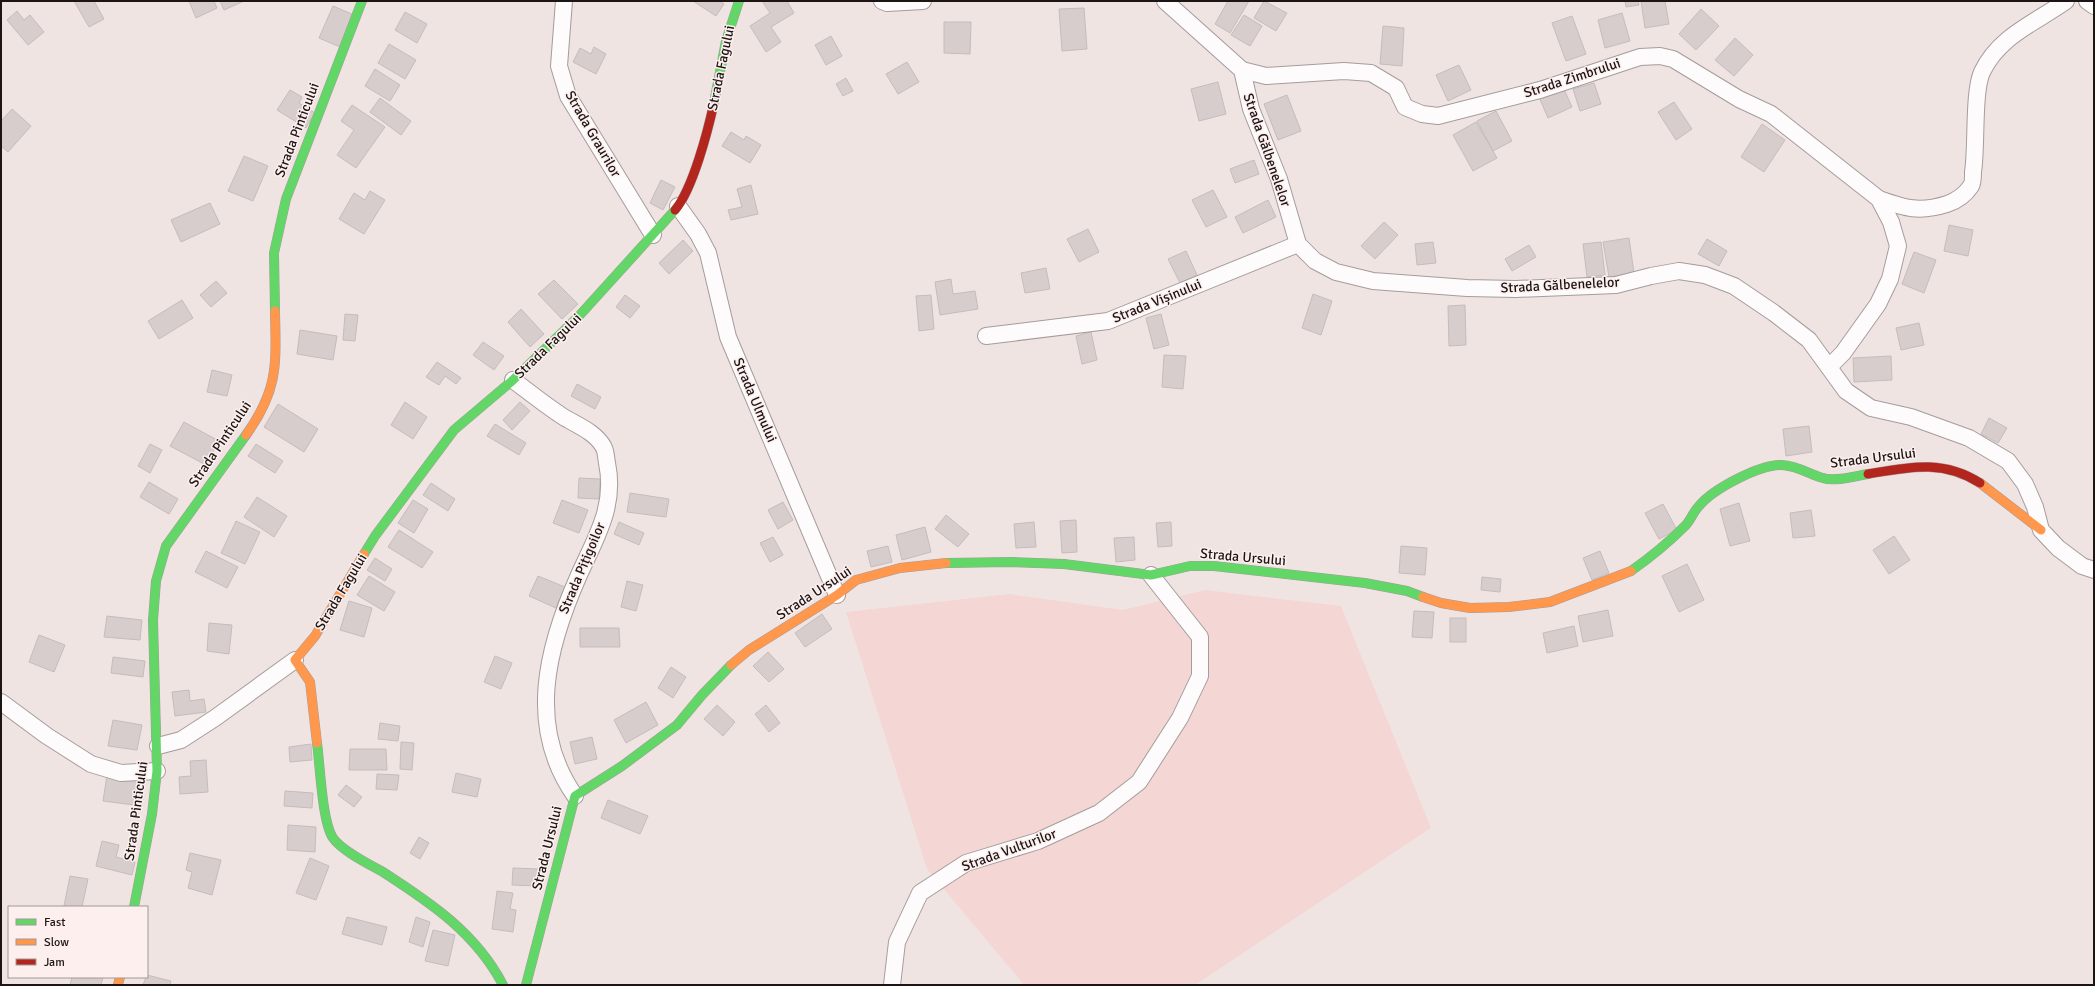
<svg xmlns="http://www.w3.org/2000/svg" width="2095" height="986" font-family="Signika,sans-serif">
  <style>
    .green { fill: #f4d6d4 }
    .building { fill: #d7cdcc; stroke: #c5bcbb }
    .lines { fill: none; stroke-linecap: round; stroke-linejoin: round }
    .street-casing { stroke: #a59c9c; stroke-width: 18 }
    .fast-casing { stroke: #a59c9c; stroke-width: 10 }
    .slow-casing { stroke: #a59c9c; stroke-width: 10 }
    .jam-casing { stroke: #a59c9c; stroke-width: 10 }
    .street { stroke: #fdfbfb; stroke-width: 16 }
    .fast { stroke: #63d668; stroke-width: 9 }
    .slow { stroke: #ff974d; stroke-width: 9 }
    .jam { stroke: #b3261e; stroke-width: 9 }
    .labels { text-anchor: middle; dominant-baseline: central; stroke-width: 3; stroke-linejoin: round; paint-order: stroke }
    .street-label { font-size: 14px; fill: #1c1514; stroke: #fcefee }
  </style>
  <rect width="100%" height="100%" fill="#f0e4e3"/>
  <path class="green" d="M1205,590L1341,606L1431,828L1195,985H1024L927,869L846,612L1009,594L1123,610Z"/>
  <g class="building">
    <path d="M74,1H94L104,19L89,27Z"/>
    <path d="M189,1H214L217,8L196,18Z"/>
    <path d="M220,1H244L224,10Z"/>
    <path d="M693,1H720L724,4L716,16Z"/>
    <path d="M762,1H787L794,13L771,27L781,42L766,52L750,26L770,13Z"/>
    <path d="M1228,1H1249L1230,33L1215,24Z"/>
    <path d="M1264,1L1287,13L1276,31L1254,18Z"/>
    <path d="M1625,1H1638L1639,5L1626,7Z"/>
    <path d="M1641,1H1665L1669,24L1645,28Z"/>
    <path d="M333,6L354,15L340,47L319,38Z"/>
    <path d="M1084,8L1087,49L1062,51L1059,9Z"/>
    <path d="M1701,9L1719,26L1696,50L1679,34Z"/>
    <path d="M17,11L24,20L30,15L44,32L28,45L7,20Z"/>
    <path d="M405,12L427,24L417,43L395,30Z"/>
    <path d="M1622,13L1630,41L1605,48L1598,20Z"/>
    <path d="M1244,15L1262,26L1250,46L1231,35Z"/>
    <path d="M1572,16L1586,54L1566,61L1552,23Z"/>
    <path d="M944,22H971L970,54L944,53Z"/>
    <path d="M1383,26L1404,28L1402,66L1380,64Z"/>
    <path d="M831,36L842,56L826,65L815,45Z"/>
    <path d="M1735,38L1753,55L1734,76L1715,60Z"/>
    <path d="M389,44L416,60L405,79L378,63Z"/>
    <path d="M594,47L606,54L596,74L573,62L580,48L591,54Z"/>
    <path d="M907,62L919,82L898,94L886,74Z"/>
    <path d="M1459,65L1471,90L1448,101L1436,75Z"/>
    <path d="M375,69L400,85L390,101L365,86Z"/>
    <path d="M846,78L853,91L843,96L836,84Z"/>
    <path d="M1218,82L1226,114L1199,121L1191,89Z"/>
    <path d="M1594,83L1601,104L1580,111L1573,89Z"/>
    <path d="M1563,87L1572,107L1548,118L1539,97Z"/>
    <path d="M290,90L302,97L299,103L315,113L306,128L277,110Z"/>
    <path d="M1287,95L1301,131L1278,140L1264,104Z"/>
    <path d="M380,98L411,121L401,135L370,112Z"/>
    <path d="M1674,102L1692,129L1676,140L1658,112Z"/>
    <path d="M352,105L385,127L356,168L337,155L354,130L341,121Z"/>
    <path d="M12,109L31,126L8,152L1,146V121Z"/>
    <path d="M1496,111L1512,141L1493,151L1477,121Z"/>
    <path d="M1476,122L1497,158L1473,171L1453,135Z"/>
    <path d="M1762,124L1785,140L1764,172L1741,157Z"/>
    <path d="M731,132L744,140L746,136L761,145L750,163L722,146Z"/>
    <path d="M244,156L268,166L253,201L228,191Z"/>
    <path d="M1254,160L1259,174L1235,183L1230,169Z"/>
    <path d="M661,180L675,187L663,210L650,203Z"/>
    <path d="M751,185L758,214L731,220L728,210L742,207L737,189Z"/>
    <path d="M1213,190L1227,217L1206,227L1192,200Z"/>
    <path d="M370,191L385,200L364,234L339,219L354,193L365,200Z"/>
    <path d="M1268,200L1276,217L1243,233L1235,217Z"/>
    <path d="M210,203L220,224L181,242L171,220Z"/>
    <path d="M1384,222L1398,235L1375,259L1361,246Z"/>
    <path d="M1949,225L1973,230L1968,256L1944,251Z"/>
    <path d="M1088,229L1099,252L1079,262L1067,239Z"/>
    <path d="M1629,238L1634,273L1609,277L1603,242Z"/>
    <path d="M1707,239L1727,251L1719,266L1698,254Z"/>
    <path d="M683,240L693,251L669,274L659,263Z"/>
    <path d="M1433,242L1436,263L1417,265L1415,244Z"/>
    <path d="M1601,242L1605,275L1587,277L1583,244Z"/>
    <path d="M1529,245L1536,257L1512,271L1505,259Z"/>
    <path d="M1186,251L1197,275L1180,283L1168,259Z"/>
    <path d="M1914,252L1936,260L1924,293L1902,284Z"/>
    <path d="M1046,268L1050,289L1025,293L1021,273Z"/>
    <path d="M951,279L953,294L975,291L978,309L940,315L935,282Z"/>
    <path d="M554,280L578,304L562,319L538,294Z"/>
    <path d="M216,281L227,293L211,307L200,295Z"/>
    <path d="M1313,294L1332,301L1321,335L1302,328Z"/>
    <path d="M625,295L640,306L630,318L616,307Z"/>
    <path d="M931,295L934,329L919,331L916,296Z"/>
    <path d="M182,300L193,318L159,339L148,321Z"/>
    <path d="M1465,305L1466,345L1449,346L1448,306Z"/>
    <path d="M521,309L544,334L530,347L508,322Z"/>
    <path d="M345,314L358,315L355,341L343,340Z"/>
    <path d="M1161,314L1169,345L1154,349L1146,318Z"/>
    <path d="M1919,323L1924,345L1901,350L1896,328Z"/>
    <path d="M300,330L337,336L333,360L297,354Z"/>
    <path d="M1091,332L1097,360L1082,364L1076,336Z"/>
    <path d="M483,342L504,356L494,370L473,355Z"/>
    <path d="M1164,355L1186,356L1183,389L1162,387Z"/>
    <path d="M1891,356L1892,380L1854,382L1853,358Z"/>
    <path d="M437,362L461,378L456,384L445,376L439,385L426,377Z"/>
    <path d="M212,370L232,375L227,396L207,392Z"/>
    <path d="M577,384L601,397L595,409L571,396Z"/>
    <path d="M405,402L427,417L413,439L391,425Z"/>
    <path d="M520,402L530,411L512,430L503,420Z"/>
    <path d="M278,404L318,429L304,452L264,427Z"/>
    <path d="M1989,418L2007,428L1998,443L1981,434Z"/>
    <path d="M184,422L219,441L206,465L170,446Z"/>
    <path d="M495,424L526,443L519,455L487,436Z"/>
    <path d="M1809,426L1812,452L1786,456L1783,429Z"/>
    <path d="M150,444L162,450L150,473L138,466Z"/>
    <path d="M256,444L283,461L275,473L248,456Z"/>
    <path d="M579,478L600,479L599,499L578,498Z"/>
    <path d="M149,482L178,499L169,514L140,497Z"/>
    <path d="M431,483L455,499L448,511L423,495Z"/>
    <path d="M630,493L669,499L666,517L627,512Z"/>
    <path d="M257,497L287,516L274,537L244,517Z"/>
    <path d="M413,500L428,509L414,533L398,523Z"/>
    <path d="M562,500L588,510L579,533L553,523Z"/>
    <path d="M783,502L793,520L778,529L768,510Z"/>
    <path d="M1739,503L1750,541L1730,546L1720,509Z"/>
    <path d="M1663,504L1677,530L1659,539L1645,513Z"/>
    <path d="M1811,510L1815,536L1793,538L1790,513Z"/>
    <path d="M946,515L969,534L958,547L935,529Z"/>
    <path d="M1076,520L1077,552L1062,553L1060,521Z"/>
    <path d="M236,521L260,532L245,564L221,553Z"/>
    <path d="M619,522L644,533L639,545L614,534Z"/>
    <path d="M1034,522L1036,547L1016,548L1014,524Z"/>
    <path d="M1171,522L1172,546L1158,547L1156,523Z"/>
    <path d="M925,527L931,552L902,560L896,535Z"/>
    <path d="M399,530L433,552L422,568L388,547Z"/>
    <path d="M1894,536L1910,560L1889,574L1873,550Z"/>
    <path d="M773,537L783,555L770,562L760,543Z"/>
    <path d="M1134,537L1135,560L1116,562L1114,538Z"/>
    <path d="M888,546L892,562L871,567L867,551Z"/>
    <path d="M1401,546L1427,548L1425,575L1399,573Z"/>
    <path d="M206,551L238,567L227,588L195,572Z"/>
    <path d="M1600,551L1609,573L1592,580L1583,558Z"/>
    <path d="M375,558L392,569L385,581L367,570Z"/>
    <path d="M1687,564L1704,600L1679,612L1662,576Z"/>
    <path d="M369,576L395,592L384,611L357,595Z"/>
    <path d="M538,576L565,587L556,608L529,596Z"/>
    <path d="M1482,577L1501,579L1500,592L1481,590Z"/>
    <path d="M627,581L643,585L636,611L621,607Z"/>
    <path d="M349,601L372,608L364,637L340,630Z"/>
    <path d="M1608,610L1613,636L1583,642L1578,616Z"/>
    <path d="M1414,611L1434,612L1432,638L1412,637Z"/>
    <path d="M822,614L832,629L805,647L795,633Z"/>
    <path d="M107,616L142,620L140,640L104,637Z"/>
    <rect x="1450" y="618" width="16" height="24"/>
    <path d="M209,623L232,625L229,654L207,651Z"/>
    <path d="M1574,626L1578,646L1547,653L1543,633Z"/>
    <path d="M580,628H619L620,647H580Z"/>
    <path d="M39,635L65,645L54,672L29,662Z"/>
    <path d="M768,652L784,669L769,682L753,666Z"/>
    <path d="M495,656L512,663L501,689L484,682Z"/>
    <path d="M113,657L145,661L143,677L111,673Z"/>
    <path d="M671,667L686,677L673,698L658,688Z"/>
    <path d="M189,690L190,701L204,699L206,712L175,716L172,692Z"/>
    <path d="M646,702L658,725L626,743L614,720Z"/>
    <path d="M717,705L735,722L723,736L704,719Z"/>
    <path d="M766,705L780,723L769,732L755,714Z"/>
    <path d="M113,720L142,725L137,750L108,746Z"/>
    <path d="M380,723L400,726L398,741L378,739Z"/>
    <path d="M592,737L597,759L575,764L570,742Z"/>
    <path d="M401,742L414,743L412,770L400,769Z"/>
    <path d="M311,744L312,760L290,762L289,747Z"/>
    <path d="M350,749H386L387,770H349Z"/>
    <path d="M206,760L208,792L180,794L179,777L191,776L190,761Z"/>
    <path d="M456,773L481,779L477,797L452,792Z"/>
    <path d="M377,774L399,775L397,790L376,789Z"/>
    <path d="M107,775L145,779L142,806L103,801Z"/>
    <path d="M346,785L362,797L354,807L338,795Z"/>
    <path d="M285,791L313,793L312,808L284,806Z"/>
    <path d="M608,800L648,816L640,834L601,818Z"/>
    <path d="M288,825L316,827L315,852L287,850Z"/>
    <path d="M419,837L429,843L420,859L410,853Z"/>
    <path d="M102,841L119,845L116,857L135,862L132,875L96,866Z"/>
    <path d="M190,853L221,860L212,895L188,888L192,872L186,870Z"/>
    <path d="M310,858L329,866L316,900L296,893Z"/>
    <path d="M513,868L539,869L538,886L512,885Z"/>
    <path d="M70,876L88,879L82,907L64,906Z"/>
    <path d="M497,891L513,893L510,909L516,910L513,932L492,929Z"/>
    <path d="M347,917L387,927L382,945L342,934Z"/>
    <path d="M416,917L430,922L423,947L409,942Z"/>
    <path d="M433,930L455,935L448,966L425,961Z"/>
    <path d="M147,975L171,981L170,985H143Z"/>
    <path d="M72,977L89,978L103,977L101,985H70Z"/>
  </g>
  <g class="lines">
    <g class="street-casing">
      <g id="street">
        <path d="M564,1L559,66L568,96L653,235"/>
        <path d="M882,1L887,3L923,1"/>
        <path d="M1165,1L1242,70L1251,109L1279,179L1298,244L1315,261L1336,272L1373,281L1467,288L1516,289L1616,285L1651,276L1679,271L1705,275L1734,286L1774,313L1809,340L1846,391L1871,408L1911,417L1969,438L2008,461L2025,484L2035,507L2041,530L2058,548L2082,566L2094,570"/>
        <path d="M2087,1L2094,6"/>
        <path d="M1242,70L1266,76L1344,71L1371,73L1396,88L1405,107L1422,114L1438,116L1540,90L1640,57L1660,56L1673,59L1739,99L1771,114L1879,199L1891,222L1898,246L1890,279L1878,304L1843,353L1829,367"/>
        <path d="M1879,199C1905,208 1919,213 1947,204C1956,201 1965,195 1971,186C1973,183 1973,176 1973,172C1977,147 1973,92 1982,72C1999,36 2035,23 2066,1"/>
        <path d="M678,206L698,234L708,253L728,337L837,595"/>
        <path d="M986,336L1108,321L1298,244"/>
        <path d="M513,380C529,392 545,405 562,416C576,425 594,431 603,446C606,450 606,458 607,463C616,506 596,537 579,575C547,647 526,726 575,796"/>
        <path d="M1,702L47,736L91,764L121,773L157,771"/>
        <path d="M158,746L181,740L215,718L295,660"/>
        <path d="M892,985L897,942L920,893L966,863L1038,841L1099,813L1139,782L1180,718L1200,676V637L1151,575"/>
      </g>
    </g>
    <g class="fast-casing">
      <g id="fast">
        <path d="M714,103L726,41L739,1"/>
        <path d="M275,311L274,253L286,199L362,1"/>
        <path d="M364,554L375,536L454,430L513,380L579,316L675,210"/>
        <path d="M946,563L1012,562L1064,564L1151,575L1190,566H1214L1365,583L1407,591L1423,597"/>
        <path d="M1631,571C1651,557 1668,543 1685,526C1691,520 1693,512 1699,506C1713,489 1760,464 1782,465C1798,466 1809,474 1823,478C1834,482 1856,476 1868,474"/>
        <path d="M317,743C320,764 322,822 333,838C342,851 369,864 383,872C431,903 476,933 503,985"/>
        <path d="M134,907L152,814L157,771L153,620L156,581L166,546L246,435"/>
        <path d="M526,985L575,796L622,766L677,725L702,695L731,665"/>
      </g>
    </g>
    <g class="slow-casing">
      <g id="slow">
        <path d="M246,435C279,389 276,364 275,311"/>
        <path d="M1980,483L2041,530"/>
        <path d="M1423,597L1441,603L1470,608L1509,607L1550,602L1631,571"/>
        <path d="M731,665L749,650L837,595L856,580L900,568L946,563"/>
        <path d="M317,743L310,682L295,660L315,636L364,554"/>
        <path d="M118,985L120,977"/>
      </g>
    </g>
    <g class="jam-casing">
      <g id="jam">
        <path d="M675,210C693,189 708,130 714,103"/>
        <path d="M1868,474C1909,467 1943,459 1980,483"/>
      </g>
    </g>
    <use href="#street" class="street"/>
    <use href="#fast" class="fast"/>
    <use href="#slow" class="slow"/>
    <use href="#jam" class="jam"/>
  </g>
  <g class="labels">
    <g class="street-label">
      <text transform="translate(721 68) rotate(-78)">Strada Fagului</text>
      <text transform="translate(1572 78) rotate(-18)">Strada Zimbrului</text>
      <text transform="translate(297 130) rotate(-69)">Strada Pinticului</text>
      <text transform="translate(593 134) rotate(60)">Strada Graurilor</text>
      <text transform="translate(1267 150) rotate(71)">Strada Gălbenelelor</text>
      <text transform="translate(1560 285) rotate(-3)">Strada Gălbenelelor</text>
      <text transform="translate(1157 301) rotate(-22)">Strada Vișinului</text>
      <text transform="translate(548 346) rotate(-44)">Strada Fagului</text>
      <text transform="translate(755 400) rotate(67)">Strada Ulmului</text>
      <text transform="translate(220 444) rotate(-56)">Strada Pinticului</text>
      <text transform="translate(1873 458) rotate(-7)">Strada Ursului</text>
      <text transform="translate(1243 557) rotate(5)">Strada Ursului</text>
      <text transform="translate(582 568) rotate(-67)">Strada Pițigoilor</text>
      <text transform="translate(341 592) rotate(-59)">Strada Fagului</text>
      <text transform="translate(814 593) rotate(-33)">Strada Ursului</text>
      <text transform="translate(136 811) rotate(-82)">Strada Pinticului</text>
      <text transform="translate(547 848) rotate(-76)">Strada Ursului</text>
      <text transform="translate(1009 850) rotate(-20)">Strada Vulturilor</text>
    </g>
  </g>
  <rect width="2095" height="986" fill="none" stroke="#1c1514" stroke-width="4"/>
  <rect x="8" y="906" width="140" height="72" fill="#fcefee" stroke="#a29897"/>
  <rect x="16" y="919" width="20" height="6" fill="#63d668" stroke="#a29897"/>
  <text x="44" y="926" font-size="12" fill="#1c1514">Fast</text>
  <rect x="16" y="939" width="20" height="6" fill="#ff974d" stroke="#a29897"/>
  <text x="44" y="946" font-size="12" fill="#1c1514">Slow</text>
  <rect x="16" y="959" width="20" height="6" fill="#b3261e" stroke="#a29897"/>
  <text x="44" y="966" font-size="12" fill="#1c1514">Jam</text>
</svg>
